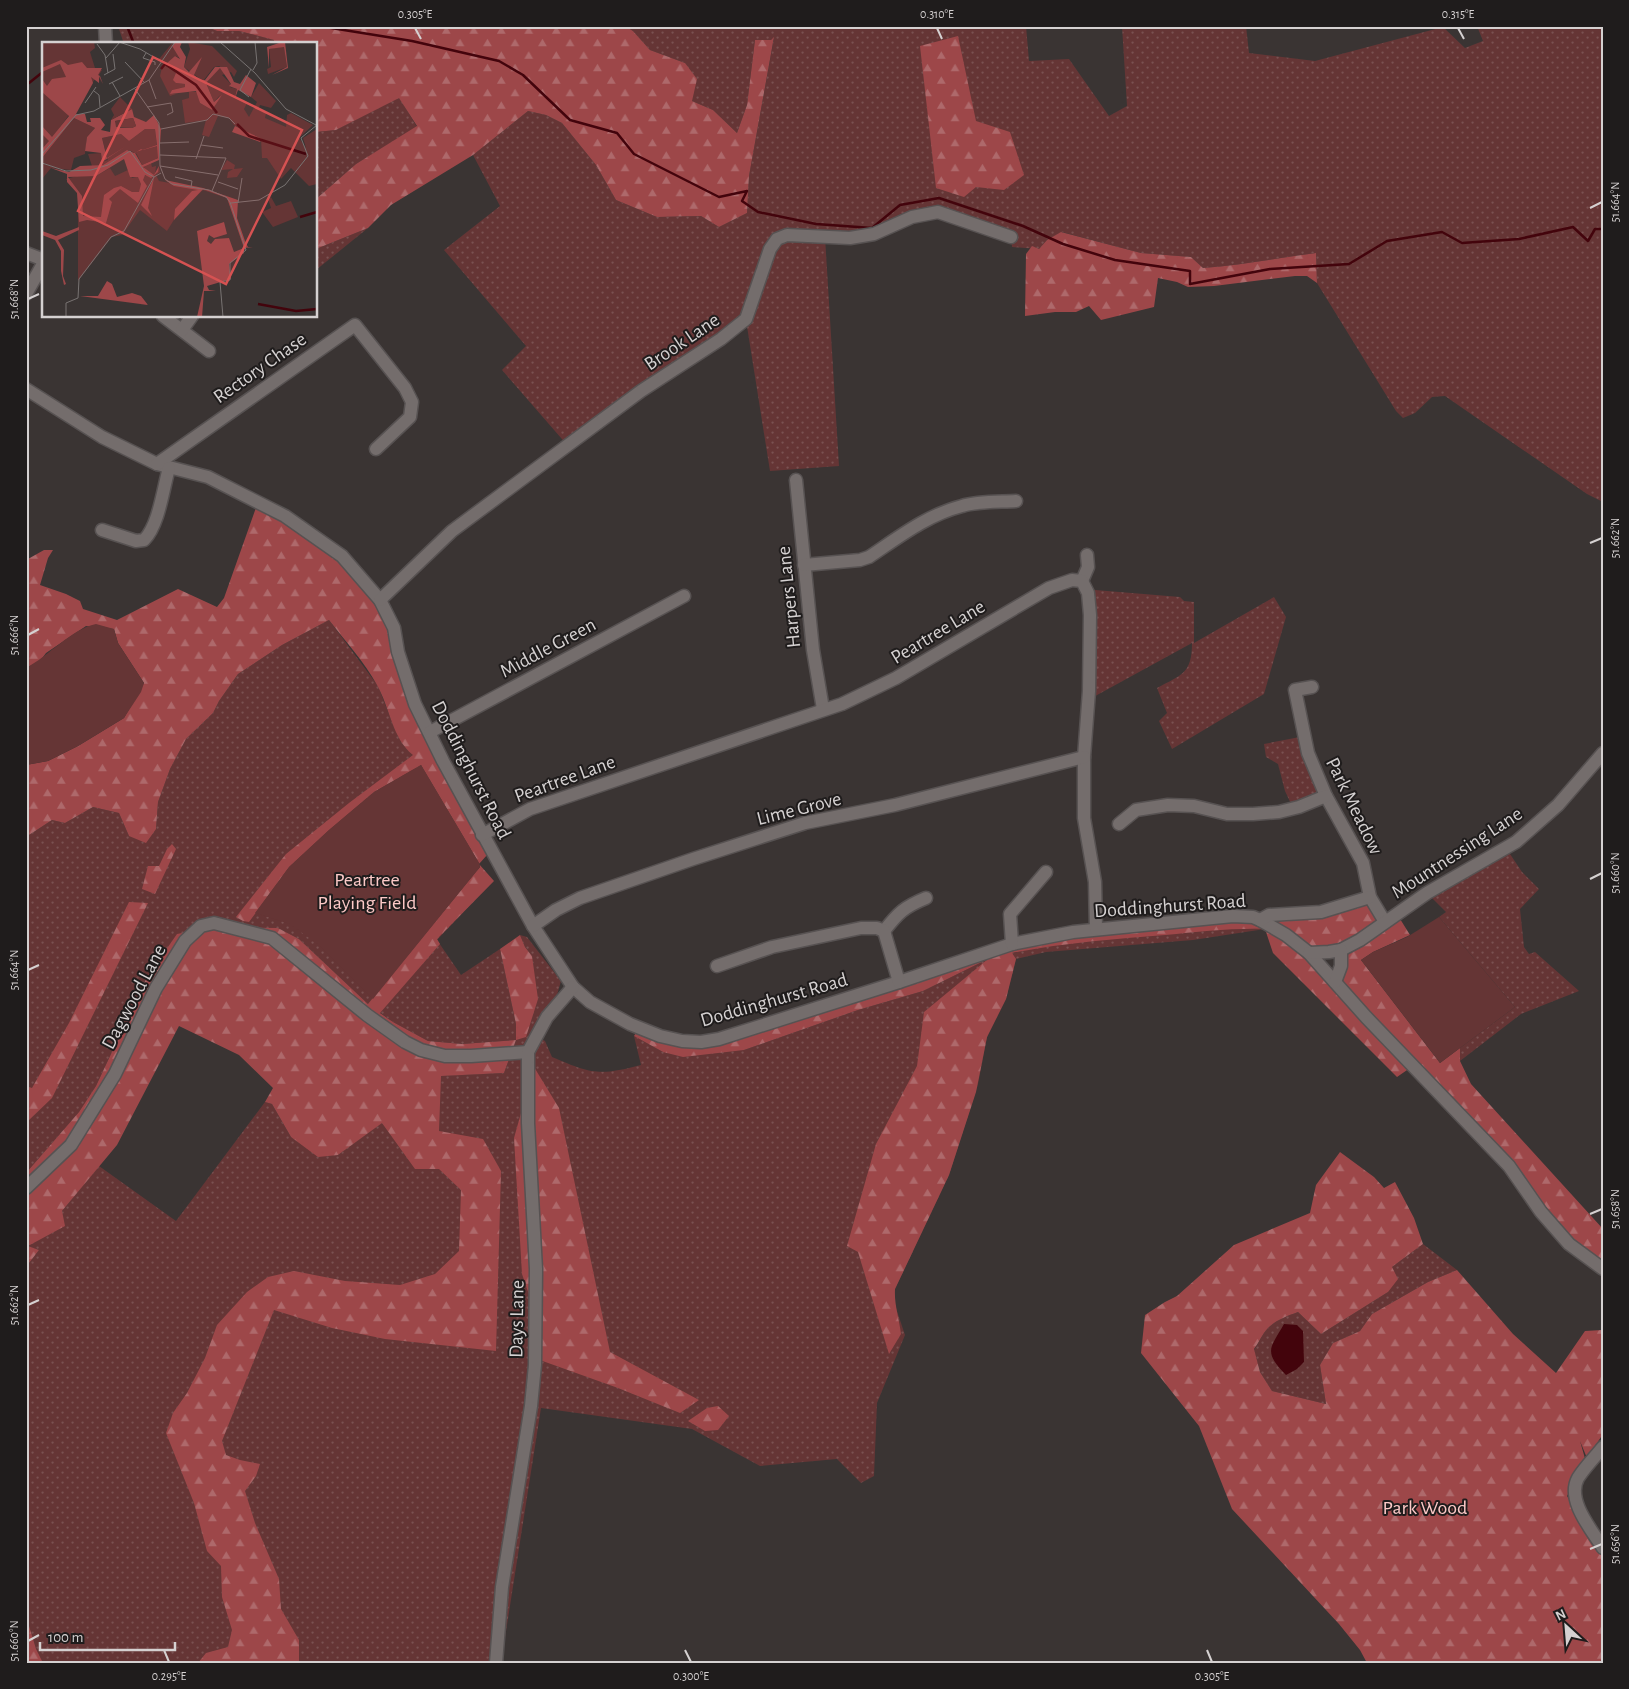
<svg xmlns="http://www.w3.org/2000/svg" width="1629" height="1689" font-family="'Alegreya Sans',sans-serif">
  <style>
    .grass { fill: url(#grass-dots) }
    .forest { fill: url(#forest-firs); fill-rule: evenodd }
    .green { fill: #653535 }
    .water { fill: #43040c }
    .lines { fill: none; stroke-linecap: round; stroke-linejoin: round }
    .stream { stroke: #43040c; stroke-width: 2.5 }
    .minor-casing { stroke: #575252; stroke-width: 15 }
    .minor { stroke: #746d6c; stroke-width: 12 }
    .ticks { fill: none; stroke: #d5d1d1; stroke-width: 2 }
    .labels { text-anchor: middle; dominant-baseline: central; stroke-width: 4; stroke-linejoin: round; paint-order: stroke }
    .street-label { font-size: 20px; fill: #d5d1d1; stroke: #1f1c1c }
    .park-label { font-size: 20px; fill: #fcc9c7; stroke: #1f1c1c }
    .inset-river { fill: none; stroke: #43040c; stroke-width: 2.5 }
    .inset-road { fill: none; stroke: #787372; stroke-width: 1 }
    .view { fill: #d65252; fill-opacity: 0.15; stroke: #d65252; stroke-width: 2.5 }
    .inset-edge { fill: none; stroke: #d5d1d1; stroke-width: 2.5 }
    .neatline { fill: none; stroke: #d5d1d1; stroke-width: 2 }
    .ticks-label { font-size: 12px; text-anchor: middle; fill: #d5d1d1 }
  </style>
  <defs>
    <pattern id="grass-dots" width="8" height="8" patternUnits="userSpaceOnUse" patternTransform="scale(1.25)"><rect width="8" height="8" fill="#653535"/><path d="M2 2h.1M6 6h.1" fill="none" stroke="#7a5151" stroke-width="1.8" stroke-linecap="round"/></pattern>
    <pattern id="forest-firs" width="22" height="20" patternUnits="userSpaceOnUse" patternTransform="scale(1.25)"><rect width="22" height="20" fill="#9d4749"/><path d="M5 1l3.5 6h-7zM16 11l3.5 6h-7z" fill="#ae696b"/></pattern>
  </defs>
  <rect width="100%" height="100%" fill="#3a3433"/>
  <g class="grass">
    <path d="M118,26H205L217,31H239L275,40L274,44H124Z"/>
    <path d="M625,26H1026L1029,61L1069,59L1109,116L1127,106L1122,26H1246L1249,53L1315,61L1443,27L1465,48L1483,41L1477,26H1603V502L1587,494L1445,396L1432,397L1415,413L1403,418L1396,411L1317,283L1316,253C1278,258 1241,265 1203,268L1191,257L1141,253L1062,232L1047,240L1039,249L1012,247L1011,237L938,212L874,234L825,237L839,466L770,471L746,320L568,446L502,370L526,346L444,250L500,206L473,155L528,111L546,115L562,123L596,165L616,200L657,217L701,216L719,227L747,213L749,176L774,38L771,40H755L747,105L737,133L713,110L692,101L685,63L650,50L633,31Z"/>
    <path d="M399,97L417,127L356,164L316,199V132L336,130Z"/>
    <path d="M368,228L316,270V249Z"/>
    <path d="M1095,590L1180,597L1184,601L1194,602V643L1274,597L1286,617L1264,694L1172,749L1159,721L1167,713L1157,688C1181,675 1192,674 1192,643L1088,700V593Z"/>
    <path d="M329,620L378,686L394,727L421,765L479,863L470,905L437,940L461,975L500,949L516,1024L532,956L525,947L520,935L527,937L561,981L557,995L531,1033L545,1041L552,1057C592,1074 599,1076 641,1065L634,1036L663,1052L744,1050L858,1010L923,991L990,958L1012,953L1045,946L1092,940L1232,928L1265,929L1193,940L1046,952L1016,959L1006,999L987,1037L978,1084L949,1175L895,1289L894,1302L905,1335L877,1403L874,1476L861,1483L837,1459L760,1466L692,1429L541,1408L501,1663H26V1267L39,1250L27,1246L62,1211L99,1166L176,1221L265,1102L272,1104L291,1137L338,1155L355,1142L432,1076L504,1073L516,1040L462,1044L428,1041L393,1022L368,1004L299,939L278,928L147,977L96,1086L79,1112L26,1173V1123L51,1098L26,1086V837L52,820L65,823L93,807L119,813L129,836L156,829L158,802L170,769L186,739L213,713L219,701L238,674L282,645Z"/>
    <path d="M1305,736L1326,796L1293,808L1285,791L1278,764L1266,757L1264,744Z"/>
    <path d="M1506,848L1522,872L1539,889L1520,909L1524,947L1529,954L1535,952L1579,991L1521,1014L1460,1061V1048L1515,1007L1439,917L1446,912L1427,893Z"/>
    <path d="M1423,1244L1457,1270L1428,1282L1372,1314L1360,1331L1333,1343L1320,1365L1326,1404L1272,1391L1260,1372L1254,1350C1259,1343 1262,1334 1268,1328C1276,1320 1287,1316 1298,1312L1321,1334L1388,1292L1392,1267Z"/>
  </g>
  <g class="forest">
    <path d="M205,26H625L633,31L650,50L685,63L697,79L692,101L713,110L737,133L747,105L755,40H771L774,37L749,176L747,213L719,227L701,216L657,217L616,200L596,165L562,123L546,115L528,111L473,155L391,205L368,228L316,249V199L356,164L417,126L399,98L336,130L316,132V44H274V40L239,31H217Z"/>
    <path d="M958,36L976,121L1010,132L1024,175L1004,190L976,187L964,197L936,188L920,46Z"/>
    <path d="M1061,232L1141,253L1191,257L1203,268C1241,265 1278,258 1316,253L1317,283L1307,276H1295L1214,286L1188,287L1177,282L1158,278L1154,307L1101,320L1089,306L1076,312H1055L1025,316L1026,254L1032,246L1039,249L1047,240Z"/>
    <path d="M258,502L342,556L380,600L403,672L417,723L487,855L479,864L494,881L437,939L440,944L380,1013L393,1022L428,1041L462,1044L516,1040V1024L500,949L520,935L525,947L532,956L538,999L526,1037L516,1040L504,1073L441,1076L439,1131L483,1139L501,1171L496,1351L385,1339L332,1328L274,1310L222,1441L226,1455L240,1460L260,1464L256,1476L245,1491L255,1523L279,1579L281,1609L299,1640V1663H198L206,1653L228,1647L232,1630L222,1597L221,1566L207,1551L194,1503L166,1433L173,1413L187,1393L205,1358L217,1325L247,1292L268,1277L294,1271L345,1281L400,1285L435,1274L459,1251L461,1190L439,1169H415L382,1123L338,1155L318,1157L291,1137L272,1104L265,1102L273,1088L239,1055L179,1026L117,1145L62,1211L65,1226L28,1246L39,1250L26,1267V1173L79,1112L96,1086L147,977L177,934L213,927L278,928L299,939L368,1004L480,867L479,863L421,765L374,792L329,830L289,867L249,922L243,921L236,917L286,854L349,803L413,755C392,738 390,708 377,685C364,661 345,641 329,620L282,645L238,674L219,701L213,713L186,739L170,769L158,802L156,829L146,843L129,836L119,813L93,807L65,823L52,820L26,837V765L48,761L78,746L124,718L144,683L118,643L114,629L86,626L46,653L40,661L26,668V564L28,559L44,550H53L48,558L40,585L66,594L80,601L83,609L117,620L178,589L217,607L224,598Z"/>
    <path d="M172,844L176,849L155,894L142,889L148,866H159L167,849Z"/>
    <path d="M1370,897L1385,922L1397,914L1410,935L1373,952L1361,960L1440,1063L1460,1048V1061L1471,1084L1603,1229V1269L1569,1244L1509,1166L1410,1068L1397,1077L1273,953L1265,929C1231,928 1199,932 1165,935C1114,939 1063,943 1012,953L1016,959L1006,999L987,1037L976,1092L949,1175L895,1289C894,1304 899,1318 901,1334L889,1354L858,1252L847,1246L876,1144L917,1066L924,1012L988,959L923,991L858,1010L744,1050L683,1057L663,1052L634,1036L639,1028L701,1042L1012,944L1253,917ZM1310,953L1342,957L1335,982Z"/>
    <path d="M129,902L148,903L52,1098L26,1123V1086L32,1088L69,1023Z"/>
    <path d="M534,1067L559,1108L610,1352L699,1400L680,1413L618,1388L537,1359L538,1321L522,1274L514,1138Z"/>
    <path d="M1340,1152L1374,1177L1384,1188L1395,1182L1414,1218L1423,1244L1392,1267L1398,1279L1388,1292L1321,1334L1298,1312C1287,1316 1276,1320 1268,1328C1262,1334 1259,1343 1254,1349L1260,1372L1272,1391L1326,1404L1320,1365L1333,1343L1360,1331L1372,1314L1428,1282L1457,1270L1513,1334L1556,1373L1585,1331L1602,1330L1603,1327V1434L1587,1458L1580,1441L1586,1462L1567,1496L1603,1554V1660L1593,1663H1367L1360,1650L1339,1624L1232,1509L1199,1426L1141,1353L1145,1315L1165,1302L1177,1296L1234,1245L1310,1213L1316,1185Z"/>
    <path d="M718,1406L729,1416L718,1430L705,1431L688,1421L707,1408Z"/>
    <path d="M26,1620L29,1626L36,1649L43,1663H26Z"/>
  </g>
  <g class="green">
    <path d="M96,624L114,629L118,643L144,683L141,692L124,718L78,746L48,761L26,765V668C49,656 71,629 96,624Z"/>
    <path d="M421,765L479,863L480,867L373,999L320,946L290,924L255,913L289,867L329,830L374,792Z"/>
    <path d="M1439,917L1515,1007L1440,1063L1361,960L1373,952L1407,937Z"/>
  </g>
  <path class="water" d="M1284,1324L1297,1325L1303,1331L1304,1362L1297,1369L1286,1375C1263,1351 1270,1349 1284,1324Z"/>
  <g class="lines">
    <g class="stream">
      <path d="M127,26L134,44"/>
      <path d="M319,26L412,41L499,61L523,75L570,120L617,133L634,154L719,197L747,191L742,201L758,212L816,224L872,228L900,205L939,198L1023,226L1063,244L1115,260L1190,271V284L1270,269L1349,264L1387,241L1442,232L1462,243L1519,239L1573,227L1588,241L1595,229H1603"/>
      <path d="M26,83H29L44,71"/>
    </g>
    <g class="minor-casing">
      <g id="minor">
        <path d="M105,26L106,44"/>
        <path d="M26,253L44,260"/>
        <path d="M26,294L44,262"/>
        <path d="M163,316L209,351"/>
        <path d="M182,330L192,316"/>
        <path d="M26,389L102,437L157,464L208,477L285,516L342,556L380,600L394,628L398,652L415,704L443,761L533,926L573,987L590,1002L630,1024L660,1036L682,1041L701,1042L719,1039L899,982L1012,944L1073,932L1233,916L1253,917L1260,920L1286,935L1309,953L1366,1017L1509,1166L1541,1212L1569,1244L1603,1269"/>
        <path d="M157,464L355,325L405,388L412,402L410,417L376,449"/>
        <path d="M796,480L813,650L823,709"/>
        <path d="M102,530L136,541L144,540C159,525 163,489 169,468"/>
        <path d="M804,565L860,560L869,557C899,537 927,515 962,506C978,501 999,502 1016,501"/>
        <path d="M1082,581L1088,567L1087,555"/>
        <path d="M380,600L452,531L641,391L721,339L746,319L770,249L777,239L787,235L850,238L874,234L912,217L938,212L1011,237"/>
        <path d="M1312,687L1295,690L1308,753L1326,796L1363,863L1370,897L1385,922"/>
        <path d="M430,732L684,596"/>
        <path d="M1119,824L1136,810L1168,805L1194,806L1227,814H1253L1279,812L1299,807L1326,796"/>
        <path d="M482,835L530,809L842,704L896,678L1049,588L1072,580L1082,581L1088,593L1090,615L1089,691L1084,757V818L1095,882L1096,929"/>
        <path d="M1260,920L1269,915L1321,912L1370,897"/>
        <path d="M533,926L556,910L580,898L693,859L805,823L895,805L1084,757"/>
        <path d="M884,931C898,913 904,907 926,898"/>
        <path d="M1012,944L1010,914L1046,872"/>
        <path d="M1309,953L1329,952L1341,950L1360,940L1427,893L1516,842L1558,805L1603,753"/>
        <path d="M717,966L772,947L861,928H877L884,931L899,982"/>
        <path d="M1335,982L1341,966V950"/>
        <path d="M26,1188L71,1145L115,1074L156,988L185,941L201,926L214,923L272,938L367,1015L405,1042L421,1050L445,1056H471L528,1052"/>
        <path d="M1603,1447C1595,1457 1585,1467 1578,1478C1566,1500 1591,1529 1603,1548"/>
        <path d="M496,1663L502,1587L531,1406L535,1365L536,1269L528,1123V1052L547,1017L573,987"/>
      </g>
    </g>
    <use href="#minor" class="minor"/>
  </g>
  <path class="ticks" d="M415,28L421,39M937,28L942,39M1458,28L1464,39M1590,208L1602,202M28,299L39,294M1590,543L1602,538M28,635L39,629M1590,879L1602,873M28,970L39,965M1590,1214L1602,1209M28,1305L39,1300M1590,1549L1602,1544M28,1641L39,1635M164,1650L169,1662M685,1650L691,1662M1207,1650L1212,1662"/>
  <g class="labels">
    <g class="street-label">
      <text transform="translate(682 342) rotate(-34)">Brook Lane</text>
      <text transform="translate(260 368) rotate(-35)">Rectory Chase</text>
      <text transform="translate(789 597) rotate(-96)">Harpers Lane</text>
      <text transform="translate(938 632) rotate(-31)">Peartree Lane</text>
      <text transform="translate(548 648) rotate(-28)">Middle Green</text>
      <text transform="translate(471 770) rotate(63)">Doddinghurst Road</text>
      <text transform="translate(565 779) rotate(-20)">Peartree Lane</text>
      <text transform="translate(1354 806) rotate(64)">Park Meadow</text>
      <text transform="translate(799 809) rotate(-14)">Lime Grove</text>
      <text transform="translate(1457 853) rotate(-33)">Mountnessing Lane</text>
      <text transform="translate(1170 906) rotate(-4)">Doddinghurst Road</text>
      <text transform="translate(134 997) rotate(-62)">Dagwood Lane</text>
      <text transform="translate(774 1000) rotate(-16)">Doddinghurst Road</text>
      <text transform="translate(517 1319) rotate(-89)">Days Lane</text>
    </g>
    <g class="park-label">
      <text x="367" y="880">Peartree<tspan x="367" dy="23">Playing Field</tspan></text>
      <text x="1425" y="1508">Park Wood</text>
    </g>
  </g>
  <g transform="translate(42 42)">
    <rect width="275" height="275" fill="#3a3433"/>
    <path d="M0,0H52L53,6L48,10L53,26L60,28L57,33L60,42L56,33L0,110ZM131,0L130,4L138,16L133,14L125,24L134,31V41L143,42V45L130,48L129,52H134L128,54L118,34L121,21L117,17ZM146,0L170,4L195,29L192,35L189,30L180,33L189,42L188,45L195,47L194,56L205,61L202,67L207,75L215,60L209,55L217,41L234,59L229,66L218,63L216,68L224,71L223,76L244,85L245,73L249,71L271,83L257,96L264,106L261,96L275,87V142L267,144L249,126L239,137L225,116H220L219,97L192,83L187,76L176,74L167,95L160,93L164,78L143,81L140,58L147,56V50H156L158,61L170,68L178,53L172,60L164,41L178,24L172,25L161,39L142,25L148,7ZM242,4L245,25L226,32L225,27L229,25L227,7ZM32,76L53,86L45,95L43,112L32,116L29,128L9,126L0,137V116ZM113,86L116,115L109,121L110,125L114,124L113,133L117,124L118,130L114,133L117,139L161,147L185,156L161,148L135,173L125,189L98,168L80,193L70,195L36,239V152L24,137L38,133L54,134L68,126L73,134L86,128L90,136L102,133L109,135L111,133L104,129L95,112L89,109L85,108L61,123L50,124L46,112L59,111L60,120L66,118L60,96L79,92L87,99L103,87ZM185,118L193,123L192,127L201,126L195,135L185,136L186,130L191,127L179,128ZM229,155L234,164L249,159L256,175L231,185L220,170L229,166L226,157Z" fill="#653535"/>
    <path d="M133,0H140L138,5L144,15L142,25L147,30L160,15L152,33L158,38H163L173,25H185L192,40L198,42L204,33L214,41L209,55L196,48L193,56L195,47L187,44L189,42L178,26L164,41L172,60L180,53L170,68L158,61L154,49L128,52L130,48L143,45V42L134,41L131,38L134,31L124,22L133,14L138,17L130,4ZM240,0H243L246,26L230,33L245,25L242,5L227,7V26L225,5ZM19,18L26,23L40,20L45,26H60L56,33L58,34L61,42L57,34V41L49,35L51,41L34,72H43L45,80H49L48,76H58L63,83L59,88L68,90L69,78L90,67L92,75L104,80L112,73L119,87L117,118L101,125L112,133L117,124L116,130L109,136L103,133L101,138L105,144L96,161L78,147L67,157L70,160L64,181L45,178L37,180L35,151L25,140V132L9,126L27,130L38,124L61,123L85,108L92,111L115,103L113,87H103L87,99L79,92L60,96L65,116L84,104L60,120L59,111L43,109L45,95L53,86L32,76L0,116V107L7,99L0,92V84L10,95L27,74L0,50V37L5,44L10,37L24,35L18,22L0,30V26ZM91,76L94,84L90,86H78L73,79ZM99,107L116,116L100,123L93,111ZM82,117L88,135H96L99,142L97,150H90L79,144L72,146L62,153L59,175L41,174L40,154L26,135L54,134ZM193,84L220,97L218,100L190,90ZM112,136L106,166L110,174L99,163ZM123,138L161,146L196,158L195,176L203,199L206,205H211L202,206L185,156L161,147L132,178L133,167L150,149L156,148L132,144ZM182,180L185,192L172,196L167,193L165,199L169,202L173,197L187,196L192,210L202,206V211L187,222L189,237L165,244L167,248L174,249H162L160,275H155L162,244L155,189ZM37,185V188L16,198L22,208L21,234L24,242L22,243L19,229V209L13,198L0,193V189L14,194ZM65,239L70,242L75,255L90,251L99,254L106,263L38,254H56Z" fill="#9d4749" fill-rule="evenodd"/>
    <path d="M78,55L90,67L69,78L72,73L69,67ZM91,76L94,84L90,86L74,85L73,79ZM115,104L116,116L100,123L94,110Z" fill="#653535"/>
    <path class="inset-river" d="M119,27L123,22L154,43L175,71M195,82L207,94L264,112M258,175L275,170M216,262L254,269L275,267"/>
    <path class="inset-road" d="M77,0L98,7L120,20M178,0L213,31L244,67L274,83M55,2L63,13L66,31M104,11L101,16L113,20V23M64,16L78,0M83,20L103,41M211,28L215,21L213,0M62,33L73,27L71,12M107,38L114,57M70,40L78,54M67,42L81,35M93,47L117,81L118,124L123,137L130,142L167,148L184,155L188,160L204,208L188,221V238L178,240L181,275M52,49L57,53L58,65M207,55L198,48L209,27M43,61L54,45M105,65L129,61L131,70L125,73M119,87L165,78L171,72L187,76L193,82M118,101L147,100M159,103L181,106M0,112L34,73L52,69L107,38L133,0M118,113L184,116L170,149M154,117L162,94M0,121L24,129L49,128L66,123L88,109L103,130L112,135M118,124L176,133M133,135L150,139L149,145M176,140L196,147M189,161L217,158L243,143L266,114L259,96L275,83M196,161L200,136M24,275V261L36,256L37,237L69,195L82,189L112,135L119,131"/>
    <path class="view" d="M111,15L260,88L184,242L36,169Z"/>
    <rect width="275" height="275" class="inset-edge"/>
  </g>
  <rect width="1629" height="1689" fill="none" stroke="#1f1c1c" stroke-width="55"/>
  <g transform="translate(1566 1626) rotate(334)" stroke="#1f1c1c" stroke-width="4" paint-order="stroke">
  <path d="M0-4L9 19L0 12L-9 19Z" fill="#d5d1d1"/>
  <text y="-8" font-size="14" font-weight="bold" text-anchor="middle" fill="#d5d1d1">N</text>
  </g>
  <path d="M40 1642v8h135v-8" fill="none" stroke="#d5d1d1" stroke-width="2.5"/>
  <text x="48" y="1642" font-size="15" fill="#d5d1d1" stroke="#1f1c1c" stroke-width="4" paint-order="stroke">100 m</text>
  <rect x="28" y="28" width="1574" height="1634" class="neatline"/>
  <g class="ticks-label">
    <text x="415" y="18">0.305°E</text>
    <text x="937" y="18">0.310°E</text>
    <text x="1458" y="18">0.315°E</text>
    <text transform="translate(1615 202) rotate(-90)" y="4">51.664°N</text>
    <text transform="translate(14 299) rotate(-90)" y="4">51.668°N</text>
    <text transform="translate(1615 538) rotate(-90)" y="4">51.662°N</text>
    <text transform="translate(14 635) rotate(-90)" y="4">51.666°N</text>
    <text transform="translate(1615 873) rotate(-90)" y="4">51.660°N</text>
    <text transform="translate(14 970) rotate(-90)" y="4">51.664°N</text>
    <text transform="translate(1615 1209) rotate(-90)" y="4">51.658°N</text>
    <text transform="translate(14 1305) rotate(-90)" y="4">51.662°N</text>
    <text transform="translate(1615 1544) rotate(-90)" y="4">51.656°N</text>
    <text transform="translate(14 1641) rotate(-90)" y="4">51.660°N</text>
    <text x="169" y="1680">0.295°E</text>
    <text x="691" y="1680">0.300°E</text>
    <text x="1212" y="1680">0.305°E</text>
  </g>
</svg>
